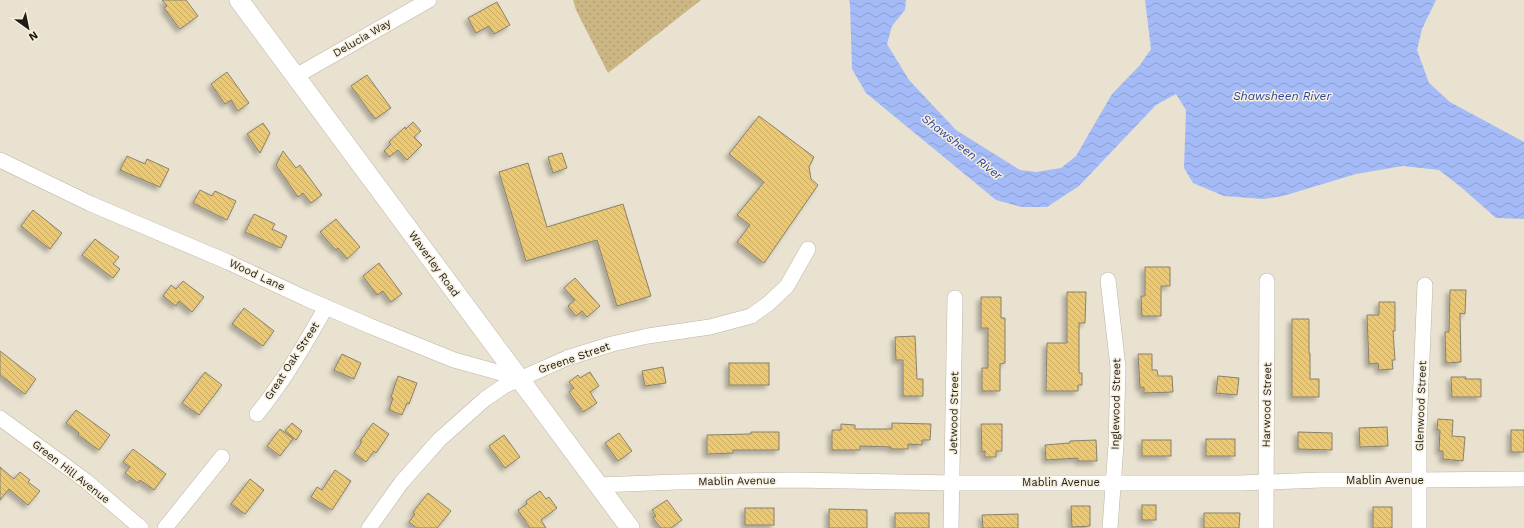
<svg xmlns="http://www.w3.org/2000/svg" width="1524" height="528" font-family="'Work Sans',sans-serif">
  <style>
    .park { fill: url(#park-dots) }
    .water { fill: url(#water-waves) }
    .building { fill: url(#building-back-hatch); stroke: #888170; filter: url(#shadow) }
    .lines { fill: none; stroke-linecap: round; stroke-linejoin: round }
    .minor-casing { stroke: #bdb5a4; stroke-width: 16 }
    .major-casing { stroke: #bdb5a4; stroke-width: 20 }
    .minor { stroke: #fff; stroke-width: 15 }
    .major { stroke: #fff; stroke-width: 19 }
    .labels { text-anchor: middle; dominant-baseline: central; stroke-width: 3; stroke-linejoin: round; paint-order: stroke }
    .street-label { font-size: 11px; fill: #1d1b14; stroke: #f7efdd }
    .water-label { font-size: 12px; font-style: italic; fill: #2f479c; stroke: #f7efdd }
  </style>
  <defs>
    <pattern id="park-dots" width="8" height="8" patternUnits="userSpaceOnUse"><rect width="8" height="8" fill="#ccb684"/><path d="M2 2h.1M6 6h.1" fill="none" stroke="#af9c71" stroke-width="1.8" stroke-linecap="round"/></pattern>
    <pattern id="water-waves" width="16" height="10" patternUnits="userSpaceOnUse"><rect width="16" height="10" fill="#a4bbf7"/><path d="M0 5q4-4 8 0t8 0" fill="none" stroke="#8da0d3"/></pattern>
    <pattern id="building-back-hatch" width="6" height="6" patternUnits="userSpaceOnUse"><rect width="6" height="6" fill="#ebc873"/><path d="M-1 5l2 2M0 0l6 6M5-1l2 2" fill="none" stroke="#c9ab63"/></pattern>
    <filter id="shadow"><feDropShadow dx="-3.5" dy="3.5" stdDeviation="2" flood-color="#0004"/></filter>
  </defs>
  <rect width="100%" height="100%" fill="#e9e2d0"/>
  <path class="park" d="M573,0H701L608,73L576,10Z"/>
  <path class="water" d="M849,0H906L905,10L892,26L887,44L909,80L956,130L1020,170L1036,172L1061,168L1076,156L1112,94L1140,65L1151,49L1145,0H1436L1422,29L1417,50L1429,83L1450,102L1524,142V219L1496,218L1462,188L1439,170L1403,166L1356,174L1283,196L1263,199L1224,196L1193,183L1184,168L1186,110L1176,94L1156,105L1079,186L1047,207H1022L996,200L866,93L852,69L850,4Z"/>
  <g class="building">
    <path d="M162,0H186L198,16L180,29L164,8L167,6Z"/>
    <path d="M497,2L510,25L494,34L489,26L476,33L468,18Z"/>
    <path d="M227,72L249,103L238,111L231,100L225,104L211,84Z"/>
    <path d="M367,75L391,108L375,119L351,86Z"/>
    <path d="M759,116L814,157L809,167L811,179L818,185L764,263L737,242L750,225L737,215L764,182L729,154Z"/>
    <path d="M413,122L421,131L414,137L422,145L407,160L398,150L389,157L384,151L391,144L389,142L405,127L406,129Z"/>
    <path d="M263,123L270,133L260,153L247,134Z"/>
    <path d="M283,151L296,168L300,165L322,195L311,203L303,193L298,197L276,165Z"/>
    <path d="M562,153L567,168L553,173L548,157Z"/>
    <path d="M127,156L145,164L147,159L169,169L160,187L120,170Z"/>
    <path d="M528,163L547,227L623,204L651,296L617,306L597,240L526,261L499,172Z"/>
    <path d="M200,190L212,196L215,191L236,201L227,220L193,203Z"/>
    <path d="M33,210L62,233L50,249L21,226Z"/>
    <path d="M254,214L275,224L272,229L287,236L281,248L245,232Z"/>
    <path d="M336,219L360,247L347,259L338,248L336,250L320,232Z"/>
    <path d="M95,239L119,257L113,264L120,269L113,278L82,255Z"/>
    <path d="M379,263L402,294L391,302L383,291L377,295L363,276Z"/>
    <path d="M1145,267H1170V286H1161V316H1142L1141,296H1145Z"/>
    <path d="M575,278L600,306L587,317L582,311L576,316L568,306L575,300L564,288Z"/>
    <path d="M183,281L204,297L192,312L179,301L176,306L163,296L171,285L176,289Z"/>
    <path d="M1450,290H1466L1465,314L1460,313L1461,362L1446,363L1445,332H1449Z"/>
    <path d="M1067,292H1086L1085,323H1079V373H1082V385H1078V391H1046L1047,343H1067Z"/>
    <path d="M981,297H1001V318H1005V363L1000,364V391H982V368H988V328H981Z"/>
    <path d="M1379,302H1395V331H1393L1395,360H1392L1393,369L1379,370L1378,363L1369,364L1367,315H1379Z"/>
    <path d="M244,308L274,331L263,346L232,324Z"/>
    <path d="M1292,319H1309V353H1310V379H1319V397H1292Z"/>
    <path d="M915,336L917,379H923V396H903V360H896L895,337Z"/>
    <path d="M0,351L36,379L25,394L0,375Z"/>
    <path d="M342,354L361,363L354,379L334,370Z"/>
    <path d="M1138,354H1152V370H1157L1158,376H1172L1173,392L1144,393V387L1140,388Z"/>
    <rect x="729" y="363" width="40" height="22"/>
    <path d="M663,367L666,383L645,386L642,371Z"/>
    <path d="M205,372L222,385L199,415L182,403Z"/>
    <path d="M590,372L599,386L590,392L597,403L583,412L569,392L574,388L569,382L578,375L580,378Z"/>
    <path d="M398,376L417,383L409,404L407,403L402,415L389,410L393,398L391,397Z"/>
    <path d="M1218,376L1239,378L1237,395L1216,393Z"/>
    <path d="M1451,377H1466L1465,379H1481V397H1452Z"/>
    <path d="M76,410L110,435L99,450L78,435L79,433L66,423Z"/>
    <path d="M1438,419L1453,420L1452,436L1465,437L1463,461L1443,459V451H1439L1440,430H1437Z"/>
    <path d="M292,423L302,431L296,440L285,431Z"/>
    <path d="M373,423L389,434L376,453L374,451L366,462L354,453L362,442L360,441Z"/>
    <path d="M892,423L931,424L930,440H922V445L908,444V449H891V447L860,446V450H832V430H841V424L855,425V429H892Z"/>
    <path d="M981,424H1002V451H996V457H985V451L982,452Z"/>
    <path d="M1387,427L1388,446L1360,447L1359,428Z"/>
    <path d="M280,429L293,439L280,456L267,446Z"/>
    <rect x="1511" y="430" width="13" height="22"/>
    <path d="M751,432H779V450H733V453L707,454V435L751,434Z"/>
    <path d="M1298,432L1332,433V450L1298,449Z"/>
    <path d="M619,433L632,451L618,461L605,443Z"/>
    <path d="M504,435L520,457L505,468L489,446Z"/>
    <rect x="1206" y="439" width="29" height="17"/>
    <path d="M1096,440L1097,461H1078V458L1046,460L1045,445L1070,443V441Z"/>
    <rect x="1142" y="440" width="29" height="16"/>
    <path d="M133,449L166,474L154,490L140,480L138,483L125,473L130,467L123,462Z"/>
    <path d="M0,467L14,479L20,472L30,480L28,482L40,491L28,505L9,489L0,500Z"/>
    <path d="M335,470L351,481L332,510L311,497L317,487L322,490Z"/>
    <path d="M250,479L264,490L245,514L231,504Z"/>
    <path d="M540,491L546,499L549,497L557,508L541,520L546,528H530L518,510L527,504L526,501Z"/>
    <path d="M428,493L451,511L437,528H417L409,522L415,514L413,512Z"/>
    <path d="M667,500L682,520L671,528H661L653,518L656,516L652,510Z"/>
    <rect x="1142" y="505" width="14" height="15"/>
    <path d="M1071,506H1090V526L1072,527Z"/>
    <rect x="1373" y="507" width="19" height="21"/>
    <rect x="745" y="508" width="29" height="17"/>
    <path d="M829,509L867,510V528H829Z"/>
    <rect x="895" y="513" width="34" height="15"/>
    <path d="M1204,513H1240L1239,528H1204Z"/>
    <path d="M1018,514V528H983L982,515Z"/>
  </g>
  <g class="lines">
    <g class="minor-casing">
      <g id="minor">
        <path d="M296,76L429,0"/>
        <path d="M0,160L91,204L228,262L305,298L370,326L454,360L519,378"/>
        <path d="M1108,280L1118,367L1116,445L1110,528"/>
        <path d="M257,414C284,381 305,344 326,307"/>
        <path d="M0,418L86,481L141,528"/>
        <path d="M598,485L677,482L795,480L952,483H1240L1321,480H1419L1524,479"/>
        <path d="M165,528L222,457"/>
        <path d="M369,528L401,483L439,440L485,399L504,386L567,358L612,344L648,336L710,327L751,316L768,304L787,286L808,249"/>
        <path d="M951,528L955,298"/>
        <path d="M1266,528L1267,281"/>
        <path d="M1419,528V430L1425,285"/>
      </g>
    </g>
    <g class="major-casing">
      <path id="major" d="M239,0L630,528"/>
    </g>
    <use href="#minor" class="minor"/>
    <use href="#major" class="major"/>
  </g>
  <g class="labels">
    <g class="street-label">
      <text transform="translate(362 38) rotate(-30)">Delucia Way</text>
      <text transform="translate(434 264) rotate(54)">Waverley Road</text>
      <text transform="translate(257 275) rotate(25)">Wood Lane</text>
      <text transform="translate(574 358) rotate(-19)">Greene Street</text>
      <text transform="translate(292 361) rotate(-57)">Great Oak Street</text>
      <text transform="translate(1116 404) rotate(-89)">Inglewood Street</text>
      <text transform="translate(1267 405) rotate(-89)">Harwood Street</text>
      <text transform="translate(1421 406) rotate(-88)">Glenwood Street</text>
      <text transform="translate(954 413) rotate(-89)">Jetwood Street</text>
      <text transform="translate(71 472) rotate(38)">Green Hill Avenue</text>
      <text x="1385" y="480">Mablin Avenue</text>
      <text transform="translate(737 481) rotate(-1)">Mablin Avenue</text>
      <text x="1061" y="482">Mablin Avenue</text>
    </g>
    <g class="water-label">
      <text x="1282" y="96">Shawsheen River</text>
      <text transform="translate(962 147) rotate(38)">Shawsheen River</text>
    </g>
  </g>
  <g transform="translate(28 28) rotate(147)" stroke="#f7efdd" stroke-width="3" paint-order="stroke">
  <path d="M0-3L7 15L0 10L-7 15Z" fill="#1d1b14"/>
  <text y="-6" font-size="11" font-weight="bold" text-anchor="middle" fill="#1d1b14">N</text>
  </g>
</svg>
